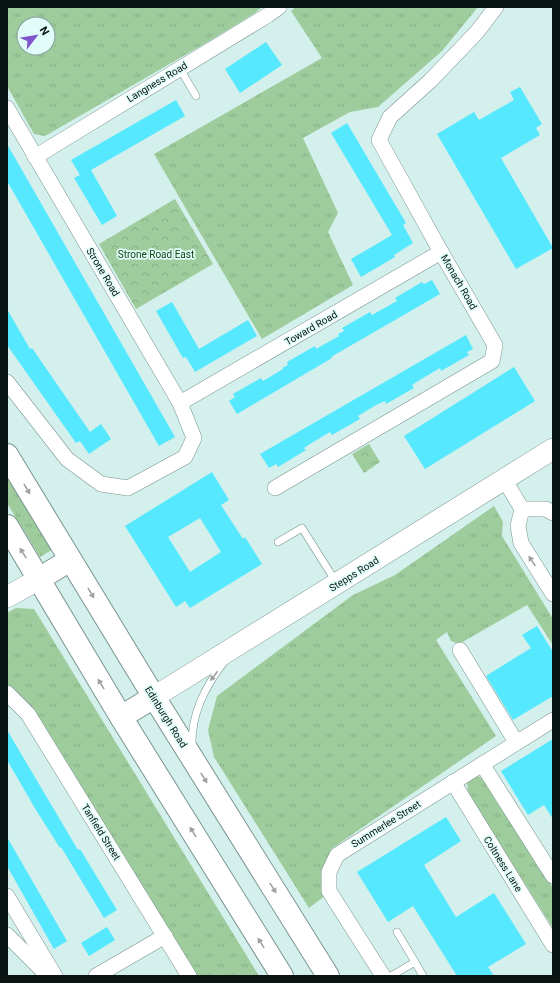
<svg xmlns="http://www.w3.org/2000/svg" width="560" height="983" font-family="Roboto,sans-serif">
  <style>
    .grass { fill: url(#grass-tufts); fill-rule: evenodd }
    .park { fill: url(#park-crowns) }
    .building { fill: #55e8fe; fill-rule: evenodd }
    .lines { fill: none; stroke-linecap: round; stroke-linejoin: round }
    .service-casing { stroke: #799390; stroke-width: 8 }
    .minor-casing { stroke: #799390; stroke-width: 16 }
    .secondary-casing { stroke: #799390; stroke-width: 22 }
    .primary-casing { stroke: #799390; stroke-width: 24 }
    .service { stroke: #fff; stroke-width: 7 }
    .minor { stroke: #fff; stroke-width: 15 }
    .secondary { stroke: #fff; stroke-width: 21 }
    .primary { stroke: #fff; stroke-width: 22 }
    .oneway { fill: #9da1a1 }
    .labels { text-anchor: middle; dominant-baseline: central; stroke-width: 3.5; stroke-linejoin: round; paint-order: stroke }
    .street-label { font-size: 10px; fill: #0a1413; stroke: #e1fdf9 }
    .park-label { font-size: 10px; fill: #114314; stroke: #e1fdf9 }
  </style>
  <defs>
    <pattern id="grass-tufts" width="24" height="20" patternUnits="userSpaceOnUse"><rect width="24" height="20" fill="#9ecc9c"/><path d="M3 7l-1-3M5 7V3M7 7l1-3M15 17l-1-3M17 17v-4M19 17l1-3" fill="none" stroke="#87ae86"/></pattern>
    <pattern id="park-crowns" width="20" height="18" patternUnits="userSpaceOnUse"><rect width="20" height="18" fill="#9ecc9c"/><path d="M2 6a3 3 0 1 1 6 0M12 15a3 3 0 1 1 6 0" fill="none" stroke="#87ae86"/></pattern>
  </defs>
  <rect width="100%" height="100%" fill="#d4f0ec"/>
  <g class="grass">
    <path d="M7,7H262L255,13L211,40L45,136L34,134L7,86ZM24,24H48V48H24Z"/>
    <path d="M296,7H478L442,51L378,107L350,112L303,138L338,213L328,232L353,285L262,339L154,154L322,58L291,11Z"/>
    <path d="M7,470L55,548L40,557L7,503Z"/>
    <path d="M494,506L503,522L502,536L553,619V645L527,605L459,644L451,641L447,632L436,640L496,736L331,849L322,876L326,895L309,908L214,757L208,730L217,696L353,595L395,575Z"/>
    <path d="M16,608L34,609L259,976H197L34,709L7,684V613Z"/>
    <path d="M478,776L486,780L553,888V928L468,794L467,781Z"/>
  </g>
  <g class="park">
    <path d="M175,199L213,264L136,309L99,244Z"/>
    <path d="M369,444L380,462L364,473L352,454Z"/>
  </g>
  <g class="building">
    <path d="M266,42L282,65L240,93L225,69Z"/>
    <path d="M520,87L542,124L536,128L540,135L501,158L553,248L516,269L437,134L474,112L479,120L514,100L510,92Z"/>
    <path d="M176,100L185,116L91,170L117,216L102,225L74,178L80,175L71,160Z"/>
    <path d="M347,123L406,223L403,225L413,243L394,255L395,257L361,277L351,259L392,235L331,133Z"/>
    <path d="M7,144L175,437L159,446L7,181Z"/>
    <path d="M432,280L440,294L331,357L332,358L237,414L229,401L235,397L233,394L261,378L263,381L283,369L282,368L288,365L287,362L315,346L316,349L339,336L338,334L344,331L342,328L370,312L372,315L397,301L395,298L422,282L424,284Z"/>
    <path d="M172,302L199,349L248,320L257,336L195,372L186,357L183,358L156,311Z"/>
    <path d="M7,309L30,349L32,348L90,432L101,424L111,439L89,454L80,441L76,443L7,345Z"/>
    <path d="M466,335L473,349L467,352L469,355L441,371L440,368L418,381L412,385L414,388L386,404L385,401L376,405L358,416L360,419L332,435L330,432L310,444L304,448L306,450L278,467L276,464L269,468L260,454Z"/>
    <path d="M514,367L535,401L425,469L404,436Z"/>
    <path d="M212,472L229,500L221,505L243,539L245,537L262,564L190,608L185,601L176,607L125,526ZM200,518L221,552L190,572L168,537Z"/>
    <path d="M537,626L553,652V696L513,720L486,676L531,648L522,635Z"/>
    <path d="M7,730L78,850L80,849L117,910L104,918L61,847L60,848L36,810L7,760Z"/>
    <path d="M553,739V819L544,805L528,815L501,771Z"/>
    <path d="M446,817L461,841L424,865L456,917L494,893L526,944L488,967L494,976H457L413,906L388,922L357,872Z"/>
    <path d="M7,837L67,941L54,949L7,866Z"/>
    <path d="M107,927L115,940L89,956L81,943Z"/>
  </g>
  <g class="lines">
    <g class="service-casing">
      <g id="service">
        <path d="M180,69L196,96"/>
        <path d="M278,542L302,528L336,582"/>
        <path d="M192,746C191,714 205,687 224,662"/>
        <path d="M397,932L415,962"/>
        <path d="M391,976L415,962L423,976"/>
      </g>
    </g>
    <g class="minor-casing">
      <g id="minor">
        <path d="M7,108L180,403L194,438L185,457L128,488L101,484L67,459L7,382"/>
        <path d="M35,157L268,15L279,7"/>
        <path d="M180,403L441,252"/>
        <path d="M504,479L522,509L518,526L521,543L553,594"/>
        <path d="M275,488L492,361L495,345L441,252L379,140L390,117L430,81L477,32L496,7"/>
        <path d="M522,509H546L553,513"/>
        <path d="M460,650L516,742"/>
        <path d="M7,693L28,714L189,976"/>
        <path d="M482,764L553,876"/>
        <path d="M453,782L553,945"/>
        <path d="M7,896L55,976"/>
        <path d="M7,935L48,976"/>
        <path d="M96,976L165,936"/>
        <path d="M383,976L329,891V872L337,855L553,720"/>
      </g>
    </g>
    <g class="secondary-casing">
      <g id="secondary">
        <path d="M7,597L39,579"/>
        <path d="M154,697L553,449"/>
      </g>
    </g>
    <g class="primary-casing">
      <g id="primary">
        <path d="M7,455L154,697L328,976"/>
        <path d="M7,526L121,717L282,976"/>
        <path d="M39,579L70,560"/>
        <path d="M121,717L154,697"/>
      </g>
    </g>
    <use href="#service" class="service"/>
    <use href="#minor" class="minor"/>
    <use href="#secondary" class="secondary"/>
    <use href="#primary" class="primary"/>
  </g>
  <defs><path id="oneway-solid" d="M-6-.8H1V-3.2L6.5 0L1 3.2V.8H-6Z"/></defs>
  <g class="oneway">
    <use href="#oneway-solid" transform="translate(27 489) rotate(59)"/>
    <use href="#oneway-solid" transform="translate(23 553) rotate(-122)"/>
    <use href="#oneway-solid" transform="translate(532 561) rotate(-123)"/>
    <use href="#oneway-solid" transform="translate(91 593) rotate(59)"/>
    <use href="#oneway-solid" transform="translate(214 676) rotate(127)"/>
    <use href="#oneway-solid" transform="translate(101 684) rotate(-121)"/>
    <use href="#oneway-solid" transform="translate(204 778) rotate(58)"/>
    <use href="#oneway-solid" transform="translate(193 832) rotate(-122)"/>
    <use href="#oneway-solid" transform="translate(273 888) rotate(58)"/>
    <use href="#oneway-solid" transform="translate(261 943) rotate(-122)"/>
  </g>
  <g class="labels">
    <g class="street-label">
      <text transform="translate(157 82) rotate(-31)">Langness Road</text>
      <text transform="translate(103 272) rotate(59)">Strone Road</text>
      <text transform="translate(459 282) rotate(60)">Monach Road</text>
      <text transform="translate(311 328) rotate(-30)">Toward Road</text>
      <text transform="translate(354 574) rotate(-32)">Stepps Road</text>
      <text transform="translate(166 717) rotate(58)">Edinburgh Road</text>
      <text transform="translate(386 824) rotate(-32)">Summerlee Street</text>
      <text transform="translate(101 832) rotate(58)">Tanfield Street</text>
      <text transform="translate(503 864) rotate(58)">Coltness Lane</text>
    </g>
    <g class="park-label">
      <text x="156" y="254">Strone Road East</text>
    </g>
  </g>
  <rect width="560" height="983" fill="none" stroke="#0a1413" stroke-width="16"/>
  <g transform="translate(36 36) rotate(59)"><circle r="19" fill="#e1fdf9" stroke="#8ba09d"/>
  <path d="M0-3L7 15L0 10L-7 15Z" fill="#8054cd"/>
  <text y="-6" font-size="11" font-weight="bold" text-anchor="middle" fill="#0a1413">N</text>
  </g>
</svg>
